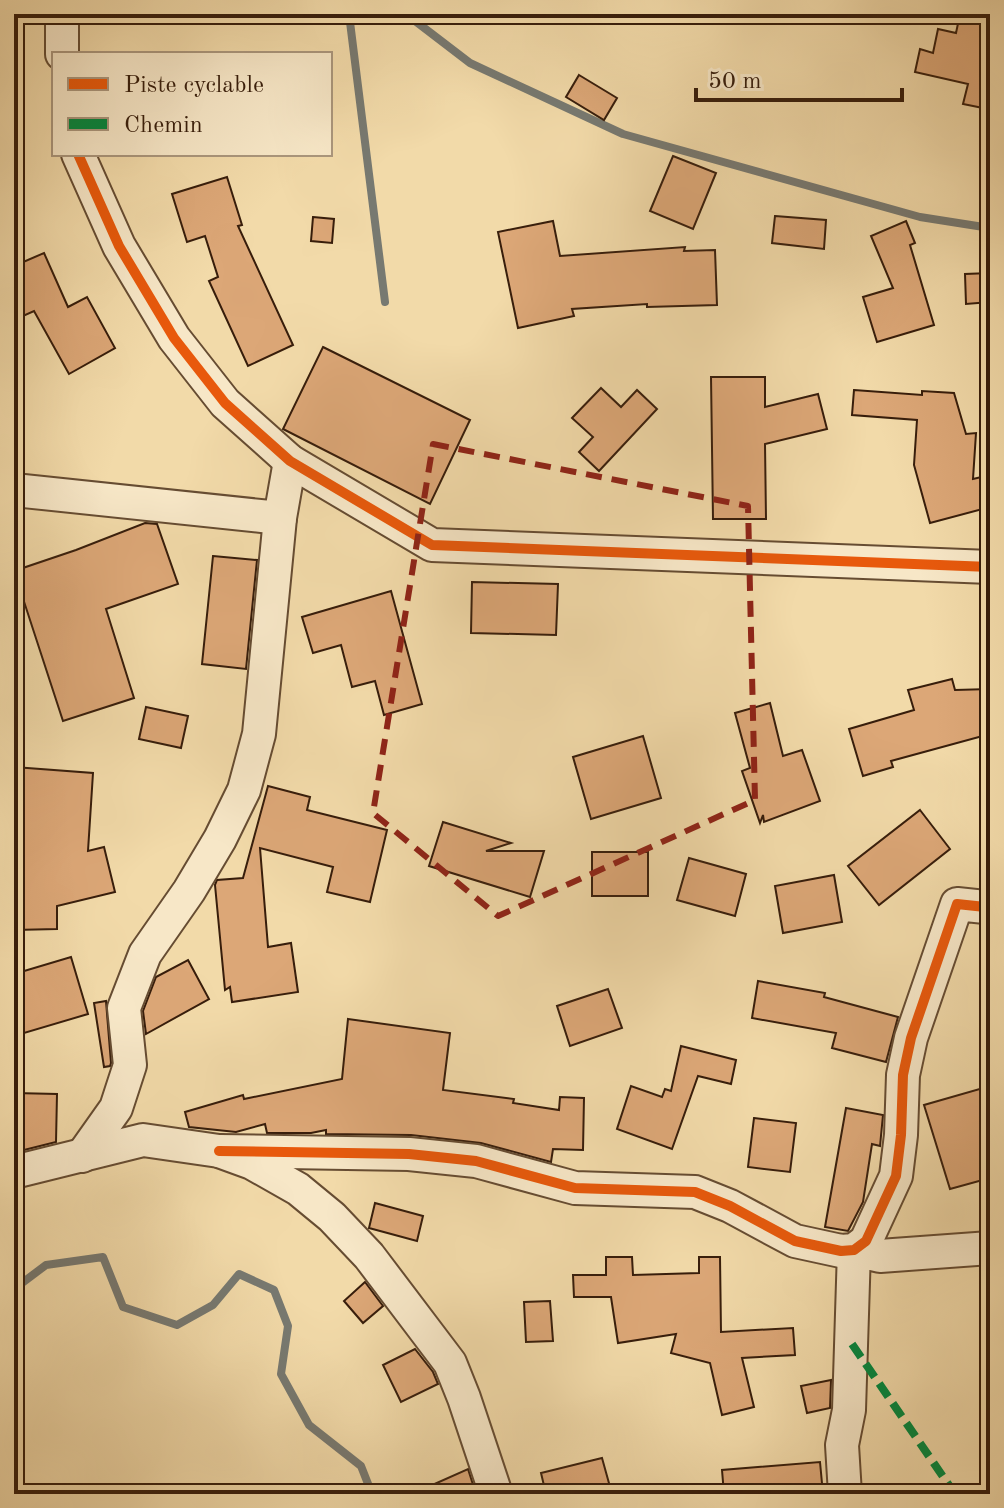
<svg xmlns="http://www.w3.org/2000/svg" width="1004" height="1508" font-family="'Old Standard TT',serif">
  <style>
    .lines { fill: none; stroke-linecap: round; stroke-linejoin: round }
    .stream { stroke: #777971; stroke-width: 8 }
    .building { fill: #dca777; stroke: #371d0b; stroke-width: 2 }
    .minor-casing { stroke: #664c32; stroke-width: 36 }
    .minor { stroke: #f7e7c7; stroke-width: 32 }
    .quiet { stroke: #00873e; stroke-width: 8; stroke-dasharray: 16 8; stroke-linecap: butt }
    .cycleway-casing { stroke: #f7e7c7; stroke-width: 15 }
    .cycleway { stroke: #e8590c; stroke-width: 10 }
    .marked { fill: none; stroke: #8f2418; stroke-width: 6; stroke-dasharray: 16 10; stroke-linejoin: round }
  </style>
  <rect width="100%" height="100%" fill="#f2daa9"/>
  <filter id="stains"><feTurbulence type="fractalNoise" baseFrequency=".0025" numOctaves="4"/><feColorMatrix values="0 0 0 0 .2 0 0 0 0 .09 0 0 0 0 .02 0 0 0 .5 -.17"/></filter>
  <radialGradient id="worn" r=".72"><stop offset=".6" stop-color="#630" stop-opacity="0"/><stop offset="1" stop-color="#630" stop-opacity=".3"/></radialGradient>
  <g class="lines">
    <g class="stream">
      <path d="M349,14L385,302"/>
      <path d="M406,14L470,63L623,134L920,217L990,228"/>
      <path d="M14,1289L46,1265L103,1257L123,1307L177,1325L213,1305L239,1274L274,1290L288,1326L281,1374L309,1425L361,1466L372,1494"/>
    </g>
  </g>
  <g class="building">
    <path d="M960,14L989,17L990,97L988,109L963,104L968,84L915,72L920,49L933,53L938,29L956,33Z"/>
    <path d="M579,75L617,98L604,120L566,97Z"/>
    <path d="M673,156L716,173L693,229L650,211Z"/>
    <path d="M227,177L242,225L238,226L293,345L248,366L209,281L218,277L205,236L187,242L172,194Z"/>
    <path d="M775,216L826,220L824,249L772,243Z"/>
    <path d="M313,217L334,219L332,243L311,241Z"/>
    <path d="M553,221L560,256L685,247L684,251L715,250L717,305L647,307V304L572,309L574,316L518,328L498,232Z"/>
    <path d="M906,221L915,243L910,245L934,325L877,342L863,297L893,288L871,236Z"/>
    <path d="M44,253L68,307L87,297L115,348L69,374L34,311L14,320V266Z"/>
    <path d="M990,273V302L966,304L965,274Z"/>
    <path d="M323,347L470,420L430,504L283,429Z"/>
    <path d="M711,377H765V407L818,394L827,429L765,444L766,519H713Z"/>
    <path d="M601,388L621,407L637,390L657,409L599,471L579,452L593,437L572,418Z"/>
    <path d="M854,390L922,395V391L954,393L966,434L976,433L973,479L990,475V507L930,523L914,465L917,420L852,415Z"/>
    <path d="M145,523L157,524L178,584L106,609L134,698L63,721L14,571L76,550Z"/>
    <path d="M213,556L257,560L246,669L202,664Z"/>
    <path d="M472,582L558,584L556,635L471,633Z"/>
    <path d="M391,591L422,704L384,715L375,681L352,687L341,645L313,653L302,617Z"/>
    <path d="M952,679L955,690L990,689V734L891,761L893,767L863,776L849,729L914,710L908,690Z"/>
    <path d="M770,703L783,756L802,750L820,801L764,822L763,815L760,823L742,771L750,768L735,713Z"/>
    <path d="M146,707L188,716L181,748L139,739Z"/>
    <path d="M643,736L661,798L591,819L573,757Z"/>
    <path d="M14,767L93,773L88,851L104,847L115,892L57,906V929L14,930Z"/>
    <path d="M268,786L310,797L307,810L387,830L370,902L327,892L333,867L260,848L268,947L291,943L298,992L232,1002L230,987L225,990L215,885L217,880L243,878Z"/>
    <path d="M920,810L950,849L879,905L848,866Z"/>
    <path d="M443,822L511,843L486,851H544L530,897L429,866Z"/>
    <rect x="592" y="852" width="56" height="44"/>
    <path d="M689,858L746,874L735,916L677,900Z"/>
    <path d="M834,875L842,922L783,933L775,886Z"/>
    <path d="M71,957L88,1014L14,1036V974Z"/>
    <path d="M188,960L209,999L146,1034L143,1011L156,977Z"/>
    <path d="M758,981L825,993L824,997L898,1017L886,1062L832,1048L836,1033L752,1018Z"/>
    <path d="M608,989L622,1028L570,1046L557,1006Z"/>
    <path d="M106,1001L111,1063L110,1066L104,1067L94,1003Z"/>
    <path d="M348,1019L450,1033L443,1090L514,1099L513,1103L559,1110L560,1097L584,1098L583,1150L553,1149L551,1162L481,1143L411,1135L326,1134V1130L311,1133H267L265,1124L236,1132L189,1127L185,1112L243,1095L244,1099L342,1079Z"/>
    <path d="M681,1046L736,1060L731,1084L698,1076L672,1149L617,1129L631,1086L662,1097L665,1089L671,1091Z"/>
    <path d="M990,1086V1178L950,1189L924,1105Z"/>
    <path d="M14,1093L57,1094L56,1142L24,1150H14Z"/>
    <path d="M846,1108L883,1115L880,1146L872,1144L863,1202L848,1231L825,1227Z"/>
    <path d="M754,1118L796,1123L790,1172L748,1167Z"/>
    <path d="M375,1203L423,1216L417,1241L369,1228Z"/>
    <path d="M606,1257H632L633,1275L699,1273V1257H720L721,1332L793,1328L795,1355L742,1358L754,1407L722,1415L710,1363L671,1353L676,1334L618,1343L611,1297H574L573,1275H606Z"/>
    <path d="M365,1282L383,1306L363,1323L344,1301Z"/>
    <path d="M550,1301L553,1341L526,1342L524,1302Z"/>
    <path d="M415,1349L433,1372L438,1384L401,1402L383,1365Z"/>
    <path d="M831,1380L830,1408L807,1413L801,1386Z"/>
    <path d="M602,1458L612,1494H546L541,1473Z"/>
    <path d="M820,1462L823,1494H724L722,1470Z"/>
    <path d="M468,1469L476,1494H412Z"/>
  </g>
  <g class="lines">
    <g class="minor-casing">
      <g id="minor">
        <path d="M62,14V54"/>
        <path d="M78,154L119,246L174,338L225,403L290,461L432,545L990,567"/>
        <path d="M14,490L280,518"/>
        <path d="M219,1151L409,1154L476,1161L575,1188L695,1192L730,1206L795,1241L841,1251L854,1250L866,1241L896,1176L901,1135L903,1075L911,1038L957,904L985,907L990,910"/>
        <path d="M82,1156L116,1108L130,1065L124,1008L145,954L189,891L220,839L244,790L259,734L280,518L290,461"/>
        <path d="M14,1172L143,1140L219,1151L252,1163L298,1189L332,1217L369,1256L450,1363L464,1398L496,1494"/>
        <path d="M845,1494L842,1445L849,1410L854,1250L880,1256L990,1248"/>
      </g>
    </g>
    <use href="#minor" class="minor"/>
    <path class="quiet" d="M852,1344L955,1494"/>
    <g class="cycleway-casing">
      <g id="cycleway">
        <path d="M78,154L119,246L174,338L225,403L290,461L432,545L990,567"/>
        <path d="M219,1151L409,1154L476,1161L575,1188L695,1192L730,1206L795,1241L841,1251L854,1250L866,1241L896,1176L901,1135L903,1075L911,1038L957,904L985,907L990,910"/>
      </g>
    </g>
    <use href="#cycleway" class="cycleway"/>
  </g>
  <path class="marked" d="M433,444L748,506L755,800L498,916L373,813Z"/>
  <rect width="1004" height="1508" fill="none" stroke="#f2daa9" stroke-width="48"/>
  <rect x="16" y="16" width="972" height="1476" fill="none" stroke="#371d0b" stroke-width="4"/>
  <rect x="24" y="24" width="956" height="1460" fill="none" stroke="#371d0b" stroke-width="2"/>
  <rect x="52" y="52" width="280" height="104" fill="#f7e7c7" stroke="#aa967c" stroke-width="2"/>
  <rect x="68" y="78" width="40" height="12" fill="#e8590c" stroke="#aa967c" stroke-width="2"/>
  <text x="124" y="92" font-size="24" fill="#371d0b">Piste cyclable</text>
  <rect x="68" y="118" width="40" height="12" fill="#00873e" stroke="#aa967c" stroke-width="2"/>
  <text x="124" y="132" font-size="24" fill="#371d0b">Chemin</text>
  <path d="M696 88v12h206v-12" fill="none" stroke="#371d0b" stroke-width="4"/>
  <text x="708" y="88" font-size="24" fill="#371d0b" stroke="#f7e7c7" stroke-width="6" paint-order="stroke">50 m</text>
  <rect width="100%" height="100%" filter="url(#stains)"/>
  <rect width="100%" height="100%" fill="url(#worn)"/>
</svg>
